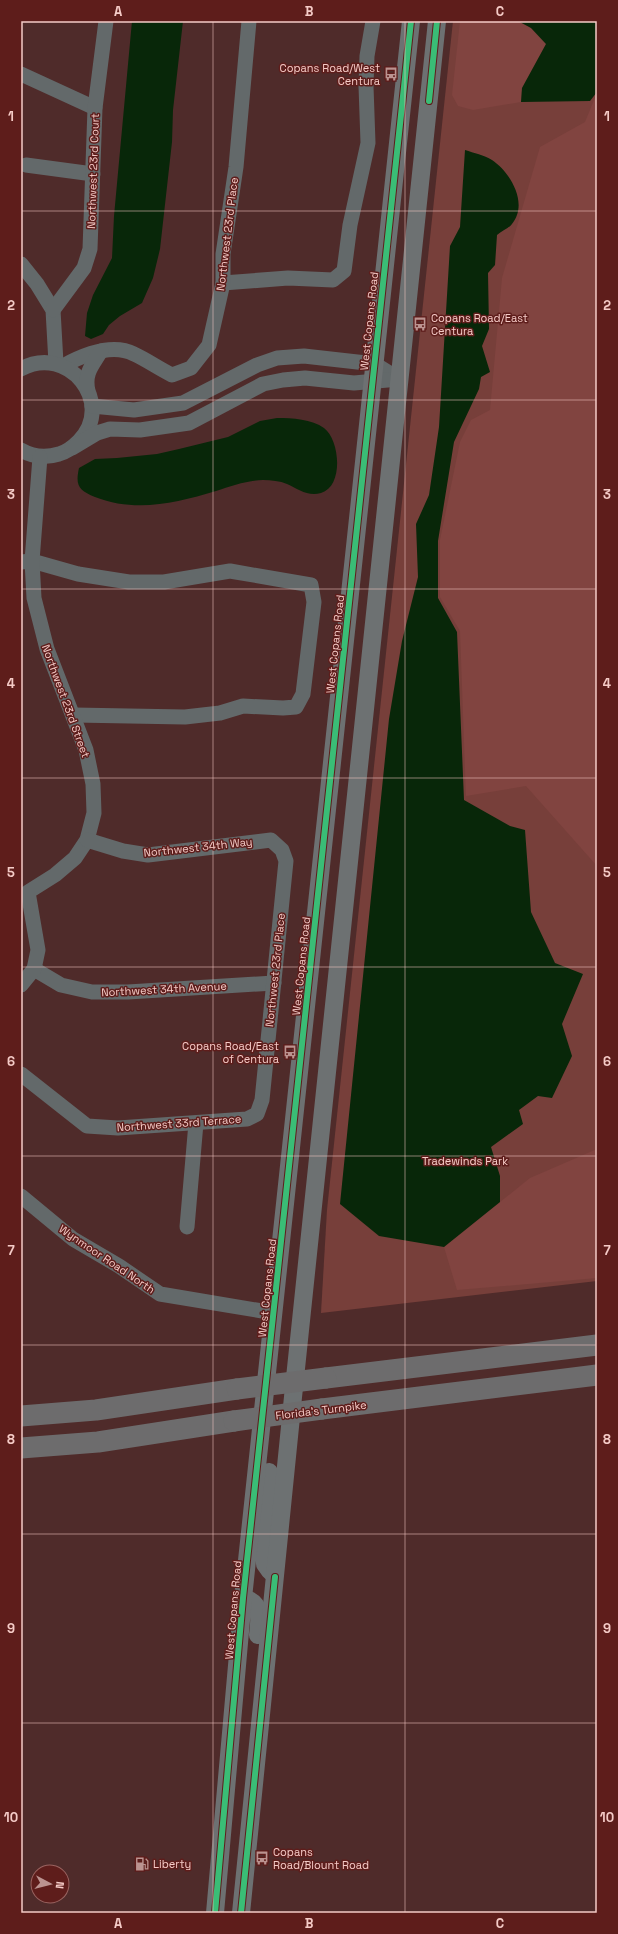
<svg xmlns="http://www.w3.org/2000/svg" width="618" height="1934" font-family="'Space Grotesk',sans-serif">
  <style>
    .green { fill: #773f3a }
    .forest { fill: #814440 }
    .water { fill: #082709 }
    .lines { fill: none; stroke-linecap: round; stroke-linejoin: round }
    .minor { stroke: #63696a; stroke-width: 15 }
    .major { stroke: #6d7172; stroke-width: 18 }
    .highway { stroke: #6d6c6d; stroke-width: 21 }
    .highway-bridge { stroke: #6d6c6d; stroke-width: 21 }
    .cycleway-casing { stroke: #5e1d1b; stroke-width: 8 }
    .cycleway { stroke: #3abd76; stroke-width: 6 }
    .grid { fill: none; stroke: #f5cbc7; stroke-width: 1; stroke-opacity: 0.55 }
    .labels { text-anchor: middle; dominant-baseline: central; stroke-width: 3; stroke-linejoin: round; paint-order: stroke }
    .poi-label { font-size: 11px; fill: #f5cbc7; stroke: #5e1d1b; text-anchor: start }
    .street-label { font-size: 11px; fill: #f5cbc7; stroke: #5e1d1b }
    .park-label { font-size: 11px; fill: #f8cec9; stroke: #5e1d1b }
    .neatline { fill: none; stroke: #f5cbc7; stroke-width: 1.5 }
    .grid-label { font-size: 13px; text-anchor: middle; font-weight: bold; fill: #f5cbc7 }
  </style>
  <rect width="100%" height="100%" fill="#4f2b2a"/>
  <path class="green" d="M453,21H597V1281L321,1313L327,1210Z"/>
  <g class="forest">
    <path d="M460,21H518L531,28L546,44L522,88L521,102L473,110L458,106L452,95Z"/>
    <path d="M597,93V866L526,786L466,796L460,631L440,597V540L460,442L471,420L490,410L502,278L540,147L585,122Z"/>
    <path d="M597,1149V1278L457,1290L444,1247L530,1178Z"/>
  </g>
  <g class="water">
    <path d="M132,21H183L173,110L172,142L160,249L153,278L142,303L120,316L109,325L103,334L91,339L85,336L87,313L93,295L112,258L114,216Z"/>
    <path d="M518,21H597V92L590,101L521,102L522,88L546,44L531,28Z"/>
    <path d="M465,150C474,153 484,155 492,160C510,172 529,203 512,224C509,228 502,231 497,235L495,265L488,273L489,329L482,346L490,372L481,377L479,389L454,442L438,541V598L457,632L464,800L510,826L525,830L531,912L555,963L583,974L562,1024L572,1056L552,1098L538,1096L519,1110L523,1124L491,1147L500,1176V1202L444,1247L379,1236L340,1204L389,719L402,641L418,577L416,524L429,495L439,427L450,246L460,227Z"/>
    <path d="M277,418C292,418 312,419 324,428C340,440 344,486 321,493C308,497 298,489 287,484C280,481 271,480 263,480C248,480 231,486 216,491C176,503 136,513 95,497C79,490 75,486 79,468L95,459L117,458L157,454L179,449L228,437L260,421Z"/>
  </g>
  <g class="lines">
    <g class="minor">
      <path d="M21,74L95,108"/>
      <path d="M26,165L93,174"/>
      <path d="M21,264L37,284L53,310L56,363"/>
      <path d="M223,283L288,278L333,280L344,271L350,225L368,143L366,86L367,56L373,21"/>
      <path d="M53,310L84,268L90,249L95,108L106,21"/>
      <path d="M63,366C83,355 112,343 134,354C147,360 158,368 172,375L191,368L209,345L223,283V254L236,167L249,21"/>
      <path d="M21,369C68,343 116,403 79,441C73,447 67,452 59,454C46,458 33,457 21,450"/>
      <path d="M88,391C84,373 92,366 101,351"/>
      <path d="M92,406L134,410L183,403L257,365L277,358L304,356L375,364L399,379"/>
      <path d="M72,448L97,433L110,429L140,430L189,423L263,384L283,380L305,378L354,383L399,379"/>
      <path d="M21,562L32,561L78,574L129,582H164L230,571L311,585L314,602L303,694L296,707L283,708L243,706L220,713L185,717L74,715"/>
      <path d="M34,969L61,985L92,992H128L274,983"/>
      <path d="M21,985L34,969L38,950L28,892L55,875L75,858L87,840L94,813L93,784L86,750L47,649L34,598L32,561L40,457"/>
      <path d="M21,1074L87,1126L118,1128L247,1119L257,1114L262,1100L286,861L282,850L271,840L148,855L123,851L87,840"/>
      <path d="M21,1196L73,1239L119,1266L160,1294L274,1313"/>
      <path d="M187,1227L196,1123"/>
    </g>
    <g class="major">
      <path d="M269,1472L265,1517V1564L270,1571"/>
      <path d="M243,1598C262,1602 260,1620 258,1635"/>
      <path d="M215,1913L243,1598L411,21"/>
      <path d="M241,1913L293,1397L437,21"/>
    </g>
    <g class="highway">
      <path d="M326,1378L597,1345"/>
      <path d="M322,1409L597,1375"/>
      <path d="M21,1416L96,1410L237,1389"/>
      <path d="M21,1448L98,1442L234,1421"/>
    </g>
    <g class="highway-bridge">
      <path d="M237,1389L326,1378"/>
      <path d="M234,1421L322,1409"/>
    </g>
    <g class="cycleway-casing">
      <g id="cycleway">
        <path d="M429,101L437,21"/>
        <path d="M215,1913L243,1598L411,21"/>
        <path d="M241,1913L275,1577"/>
      </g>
    </g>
    <use href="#cycleway" class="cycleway"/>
  </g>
  <path class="grid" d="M213,21V1913M405,21V1913M21,211H597M21,400H597M21,589H597M21,778H597M21,967H597M21,1156H597M21,1345H597M21,1534H597M21,1723H597"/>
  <defs>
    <g id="bus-bare" transform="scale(1.08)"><path d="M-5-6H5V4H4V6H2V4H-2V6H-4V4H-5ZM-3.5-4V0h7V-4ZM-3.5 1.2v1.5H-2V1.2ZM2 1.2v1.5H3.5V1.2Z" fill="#bb9390" stroke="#5e1d1b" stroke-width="2.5" paint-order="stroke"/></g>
    <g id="fuel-bare" transform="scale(1.08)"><path d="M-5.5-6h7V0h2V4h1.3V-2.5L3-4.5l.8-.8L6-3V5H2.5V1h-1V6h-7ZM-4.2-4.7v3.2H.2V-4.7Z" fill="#bb9390" stroke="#5e1d1b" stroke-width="2.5" paint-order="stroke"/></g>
  </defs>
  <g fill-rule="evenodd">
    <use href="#bus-bare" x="391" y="74"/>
    <use href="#bus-bare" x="420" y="324"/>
    <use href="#bus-bare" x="290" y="1052"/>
    <use href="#bus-bare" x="262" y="1858"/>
    <use href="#fuel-bare" x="142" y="1864"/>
  </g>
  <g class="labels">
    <g class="poi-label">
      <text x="380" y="68" text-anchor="end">Copans Road/West<tspan x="380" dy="13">Centura</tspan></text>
      <text x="431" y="318">Copans Road/East<tspan x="431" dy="13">Centura</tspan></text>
      <text x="279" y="1046" text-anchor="end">Copans Road/East<tspan x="279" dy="13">of Centura</tspan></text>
      <text x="273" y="1852">Copans<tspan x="273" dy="13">Road/Blount Road</tspan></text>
      <text x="153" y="1864">Liberty</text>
    </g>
    <g class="street-label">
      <text transform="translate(93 171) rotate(-88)">Northwest 23rd Court</text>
      <text transform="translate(227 234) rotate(-83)">Northwest 23rd Place</text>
      <text transform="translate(369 321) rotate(-84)">West Copans Road</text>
      <text transform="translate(335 644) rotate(-84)">West Copans Road</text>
      <text transform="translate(66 701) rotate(70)">Northwest 23rd Street</text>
      <text transform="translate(198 847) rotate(-6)">Northwest 34th Way</text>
      <text transform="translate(301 966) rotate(-84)">West Copans Road</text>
      <text transform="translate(275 970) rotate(-84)">Northwest 23rd Place</text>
      <text transform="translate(164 989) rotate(-3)">Northwest 34th Avenue</text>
      <text transform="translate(179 1123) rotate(-4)">Northwest 33rd Terrace</text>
      <text transform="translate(107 1259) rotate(34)">Wynmoor Road North</text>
      <text transform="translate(267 1288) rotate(-84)">West Copans Road</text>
      <text transform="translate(321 1410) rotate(-7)">Florida's Turnpike</text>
      <text transform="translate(233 1610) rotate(-85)">West Copans Road</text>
    </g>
    <g class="park-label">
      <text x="465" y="1161">Tradewinds Park</text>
    </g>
  </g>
  <rect width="618" height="1934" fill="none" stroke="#5e1d1b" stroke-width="44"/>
  <g transform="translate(50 1884) rotate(97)"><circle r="19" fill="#5e1d1b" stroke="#9a6360"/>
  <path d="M0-3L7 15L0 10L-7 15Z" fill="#bb9390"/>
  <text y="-6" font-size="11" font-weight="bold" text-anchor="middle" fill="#f5cbc7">N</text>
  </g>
  <rect x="22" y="22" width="574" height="1890" class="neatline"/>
  <g class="grid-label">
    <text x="118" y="16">A</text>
    <text x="309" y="16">B</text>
    <text x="500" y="16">C</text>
    <text x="11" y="121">1</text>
    <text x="607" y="121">1</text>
    <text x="11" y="310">2</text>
    <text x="607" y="310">2</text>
    <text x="11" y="499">3</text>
    <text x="607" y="499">3</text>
    <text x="11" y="688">4</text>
    <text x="607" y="688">4</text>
    <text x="11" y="877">5</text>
    <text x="607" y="877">5</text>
    <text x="11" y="1066">6</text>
    <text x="607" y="1066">6</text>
    <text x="11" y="1255">7</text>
    <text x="607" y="1255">7</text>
    <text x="11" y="1444">8</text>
    <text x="607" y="1444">8</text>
    <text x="11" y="1633">9</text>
    <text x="607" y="1633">9</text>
    <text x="11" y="1822">10</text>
    <text x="607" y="1822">10</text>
    <text x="118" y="1928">A</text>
    <text x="309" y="1928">B</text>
    <text x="500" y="1928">C</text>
  </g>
</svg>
